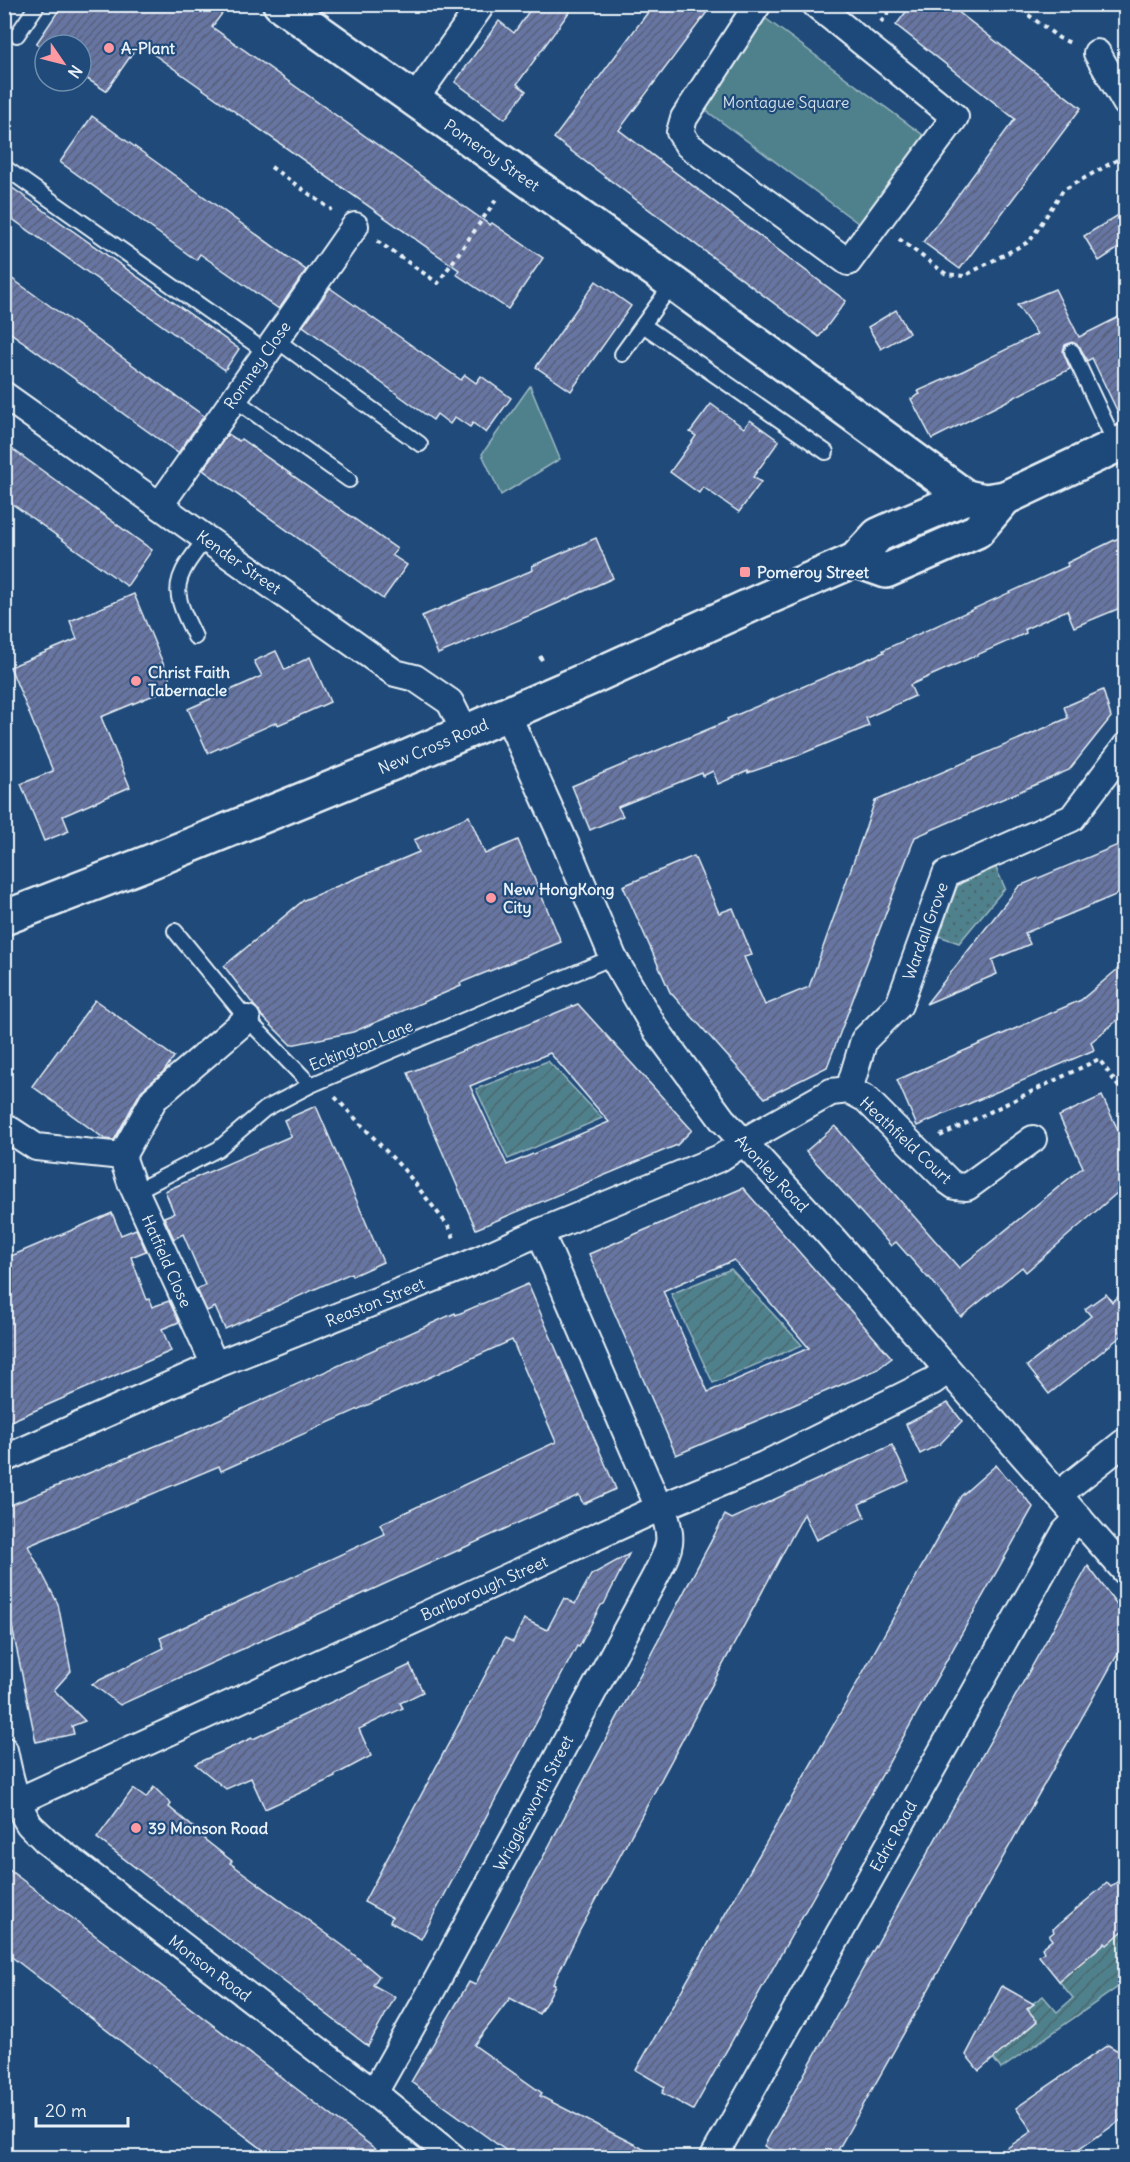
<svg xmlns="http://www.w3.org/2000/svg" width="1130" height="2162" font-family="Delius,sans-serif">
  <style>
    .grass { fill: url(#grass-dots); stroke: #9cb9c2; stroke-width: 1.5 }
    .park { fill: #50818c; stroke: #9cb9c2; stroke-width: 1.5 }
    .garden { fill: url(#garden-furrows); stroke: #9cb9c2; stroke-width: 1.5 }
    .building { fill: url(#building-hatch); stroke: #e8f1f8; stroke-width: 1.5; fill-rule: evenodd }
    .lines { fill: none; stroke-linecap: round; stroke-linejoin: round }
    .lane-casing { stroke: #e8f1f8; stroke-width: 18 }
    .street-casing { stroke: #e8f1f8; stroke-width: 30 }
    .secondary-casing { stroke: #e8f1f8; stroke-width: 38 }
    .highway-casing { stroke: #e8f1f8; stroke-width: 38 }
    .path { stroke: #e8f1f8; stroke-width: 4; stroke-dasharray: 4.5 4.5; stroke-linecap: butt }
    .lane { stroke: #1f4a7a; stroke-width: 14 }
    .street { stroke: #1f4a7a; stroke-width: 26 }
    .secondary { stroke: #1f4a7a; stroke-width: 33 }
    .highway { stroke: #1f4a7a; stroke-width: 33 }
    .poi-dot { fill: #ff9aa2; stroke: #1f4a7a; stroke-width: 2 }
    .labels { text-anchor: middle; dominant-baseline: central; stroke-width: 4.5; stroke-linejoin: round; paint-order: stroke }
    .poi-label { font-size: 16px; font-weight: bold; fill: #e8f1f8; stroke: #1f4a7a; text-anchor: start }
    .park-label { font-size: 16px; fill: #d1e0e8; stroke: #1f4a7a }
    .street-label { font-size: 16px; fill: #e8f1f8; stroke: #1f4a7a }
  </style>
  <defs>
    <pattern id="grass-dots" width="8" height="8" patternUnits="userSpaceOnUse" patternTransform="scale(1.5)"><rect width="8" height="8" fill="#50818c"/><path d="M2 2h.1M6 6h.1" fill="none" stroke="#4c676e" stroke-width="1.8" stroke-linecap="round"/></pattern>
    <pattern id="garden-furrows" width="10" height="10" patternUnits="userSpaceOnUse" patternTransform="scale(1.5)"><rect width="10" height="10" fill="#50818c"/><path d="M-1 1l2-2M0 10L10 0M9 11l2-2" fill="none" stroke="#4c676e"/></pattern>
    <pattern id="building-hatch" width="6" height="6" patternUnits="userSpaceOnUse" patternTransform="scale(1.5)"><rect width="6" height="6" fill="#6674a2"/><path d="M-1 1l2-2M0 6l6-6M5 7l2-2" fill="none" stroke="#58607a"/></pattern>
  </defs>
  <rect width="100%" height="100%" fill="#1f4a7a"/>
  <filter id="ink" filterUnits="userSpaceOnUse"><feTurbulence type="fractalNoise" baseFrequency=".0167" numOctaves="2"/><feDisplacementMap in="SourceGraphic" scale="12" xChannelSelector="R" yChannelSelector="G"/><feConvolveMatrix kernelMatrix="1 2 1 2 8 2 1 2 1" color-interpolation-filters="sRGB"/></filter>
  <g filter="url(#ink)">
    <path class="grass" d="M995,866L1005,888L959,943L939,936L957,887L964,880Z"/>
    <g class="park">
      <path d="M765,18L927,138L862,226L700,106Z"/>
      <path d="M530,386L560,459L501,495L482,454Z"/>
    </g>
    <g class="garden">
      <path d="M548,1061L602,1118L508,1159L476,1089Z"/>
      <path d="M731,1269L802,1345L713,1383L671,1294Z"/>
      <path d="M1125,1929V1982L1001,2069L990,2054L1014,2032L1020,2035L1037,2022L1028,2010L1033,2003L1043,1996L1057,2012L1073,1998L1059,1981L1105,1943L1107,1944Z"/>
    </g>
    <g class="building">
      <path d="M63,4H229L212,27L490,225L492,223L543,258L508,309L456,274L459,270L139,44L106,91L81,75V45H45V50L36,44Z"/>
      <path d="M534,4H575L517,84L526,91L505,119L455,82L499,21L514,33Z"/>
      <path d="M654,4H713L619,130L846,301L819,337L554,138Z"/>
      <path d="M912,4H948L1081,108L960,269L923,242L1015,119L896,25Z"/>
      <path d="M92,116L306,270L279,309L200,254L196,260L60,162Z"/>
      <path d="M4,182L239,349L225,370L4,213Z"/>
      <path d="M1125,211V244L1099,261L1084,236Z"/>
      <path d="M4,273L204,416L178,453L4,328Z"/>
      <path d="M596,281L631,306L571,391L536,367Z"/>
      <path d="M330,288L461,380L465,375L476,383L481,376L511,398L486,433L473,423L470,427L455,417L450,424L437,414L433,420L303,326Z"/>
      <path d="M1055,289L1079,337L1125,314V423H1123L1092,358L1087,361L1080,347L1072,342L1065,345L1063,351L1070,369L932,439L911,399L920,394L918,391L959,373L1037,334L1017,305Z"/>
      <path d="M896,310L909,333L881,349L868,327Z"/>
      <path d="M711,404L744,428L750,420L779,441L753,477L761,482L739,512L703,487L699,493L670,472L696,436L690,432Z"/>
      <path d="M228,434L239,441L241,439L397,549L392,555L407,565L383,599L203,470Z"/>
      <path d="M4,443L152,550L127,586L4,498Z"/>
      <path d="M1125,535V606L1074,627L1067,610L1025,629L1026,633L910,685L915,696L866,718L869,726L794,757L748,773V771L718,784L713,771L703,776L702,773L618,807L623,816L590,830L572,786L728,721L727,719L884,652L883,650L1068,566L1067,563Z"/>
      <path d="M596,538L613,578L545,609L438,654L422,616L533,570L532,566Z"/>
      <path d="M134,594L173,687L101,717L130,787L63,816L69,831L44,841L21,784L53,771L10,667L77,639L70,621Z"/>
      <path d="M276,651L285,670L310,657L330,702L278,725L277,722L208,753L188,709L262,676L254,661Z"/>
      <path d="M1103,690L1111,717L1069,770L915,837L827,1067L765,1098L670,992L623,886L694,856L719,913L733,908L752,955L744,957L765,1005L809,987L875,801L1068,718L1064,707Z"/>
      <path d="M469,816L485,854L518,840L561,942L460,983L461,986L353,1032L291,1045L262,1016L224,966L304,900L419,852L414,840Z"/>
      <path d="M1125,842V891L1025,933L1030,944L992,960L997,974L926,1004L1019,886Z"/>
      <path d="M1125,963V1014L1091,1042L1094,1050L917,1126L897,1080L1081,1000Z"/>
      <path d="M95,1000L174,1057L164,1071L141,1091L114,1140L105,1139L32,1086Z"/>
      <path d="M578,1004L692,1130L677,1145L476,1229L408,1073ZM550,1053L609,1122L507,1165L470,1086Z"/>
      <path d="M1102,1096L1125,1145V1186L1026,1272L1022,1267L961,1317L929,1277L928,1278L896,1242L891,1246L806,1151L835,1126L959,1268L1083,1167L1059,1116Z"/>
      <path d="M316,1106L383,1262L352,1276L351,1273L225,1329L215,1307L207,1311L197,1289L205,1285L183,1234L174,1239L164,1217L174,1213L165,1191L291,1136L284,1120Z"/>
      <path d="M743,1188L892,1358L876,1370L676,1455L589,1254ZM734,1260L809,1348L708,1392L663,1291Z"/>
      <path d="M112,1213L121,1235L136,1229L146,1251L131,1257L147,1300L149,1299L152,1307L169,1301L179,1322L162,1329L171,1351L4,1424V1259Z"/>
      <path d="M528,1284L616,1489L583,1504L579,1495L120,1705L92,1684L164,1648L160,1638L385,1534L380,1524L556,1442L512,1340L221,1471L219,1466L28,1546L58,1604L71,1671L54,1690L85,1721L72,1726L74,1734L36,1742L11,1622L4,1608V1500L8,1506L202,1427L455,1313L456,1315Z"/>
      <path d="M1125,1291V1333L1049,1394L1027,1366L1091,1316L1085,1309L1106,1294L1112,1302Z"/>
      <path d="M948,1403L962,1421L940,1444L920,1454L906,1424Z"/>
      <path d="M892,1445L909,1481L859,1504L865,1517L816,1540L804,1514L579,1932L553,1984L555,1985L548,1999L539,2014L510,1998L474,2045L542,2093L540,2096L659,2157H515L411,2082L469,1982L475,1985L725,1515L732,1519Z"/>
      <path d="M996,1465L1007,1479L1009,1478L1033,1507L693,2110L662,2093L665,2087L636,2070L842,1710L961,1496Z"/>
      <path d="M629,1554L604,1604L601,1605L579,1647L577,1646L421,1939L390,1922L392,1917L364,1902L505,1638L513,1642L524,1619L547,1630L564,1598L575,1604L591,1575Z"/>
      <path d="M1088,1566L1125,1615V1641L834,2157H784L764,2146Z"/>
      <path d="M410,1665L423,1692L400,1703L403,1708L359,1729L371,1756L335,1775V1777L265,1809L251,1778L226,1789L195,1764L252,1738L253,1739Z"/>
      <path d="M154,1787L171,1804L169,1807L205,1837L204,1839L232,1861L230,1863L346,1948L379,1976L373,1985L395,1997L368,2046L97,1838L133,1789L146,1798Z"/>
      <path d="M4,1866L33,1888L386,2157H273L205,2106L4,1951Z"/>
      <path d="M1125,1875V1929L1107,1945L1105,1943L1059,1981L1039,1956L1044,1952L1042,1948L1052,1940L1049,1936L1054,1932L1053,1929L1107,1883L1111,1887Z"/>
      <path d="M1002,1986L1034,2004L1027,2009L1037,2021L979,2071L966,2055Z"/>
      <path d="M1108,2045L1125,2055V2117L1068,2157H994L1032,2131L1016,2108Z"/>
    </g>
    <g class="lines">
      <g class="lane-casing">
        <g id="lane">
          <path d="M17,35L38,4"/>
          <path d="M4,167L266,352"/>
          <path d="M643,325L826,452"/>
          <path d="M275,339L420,444"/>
          <path d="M1072,351L1116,445"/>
          <path d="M622,354L673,283"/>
          <path d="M234,399L349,480"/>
          <path d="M195,637C190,625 181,611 179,597C174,575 194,555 206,538"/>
          <path d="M175,931L247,1019L311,1085L613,957"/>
          <path d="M136,1191L218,1149L265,1109L311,1085"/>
        </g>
      </g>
      <g class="street-casing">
        <g id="street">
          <path d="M758,4L684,118L680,132L688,145L848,262L955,117L815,4"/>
          <path d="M1097,53L1126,103"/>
          <path d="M414,100L482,4"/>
          <path d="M4,395L395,673L415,678L450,702L465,732"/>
          <path d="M160,505L355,226"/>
          <path d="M507,714L566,845L613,957L654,1027L722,1119L826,1231L1126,1572"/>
          <path d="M849,1090L864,1040L899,1005L946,874L1072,818L1126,746"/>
          <path d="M4,1126L36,1147L122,1156L131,1182L215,1365"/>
          <path d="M122,1156L154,1099L247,1019"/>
          <path d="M540,1232L659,1508"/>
          <path d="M4,1459L215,1365L467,1265L540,1232L720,1158L755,1135L831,1092L849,1090L866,1099L948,1181L955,1186L967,1187L1033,1139"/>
          <path d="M1058,1495L1126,1441"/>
          <path d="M4,1750C9,1775 15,1802 29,1824C34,1830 41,1835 46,1841L374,2093L454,2158"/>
          <path d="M18,1801L659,1508L764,1465L933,1381L948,1370"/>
          <path d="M374,2093L428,1997L654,1579C670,1547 675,1542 662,1507"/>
          <path d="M713,2158L1065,1532L1079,1518"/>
        </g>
      </g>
      <g class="secondary-casing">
        <path id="secondary" d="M280,4L673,283L966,497"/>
      </g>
      <g class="highway-casing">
        <g id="highway">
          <path d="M855,560L886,571L977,531L1005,498"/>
          <path d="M4,918L147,863L403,759L590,678L760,601L855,560L878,535L898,526L966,497L985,501L1005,498L1126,441"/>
        </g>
      </g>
      <g class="path">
        <path d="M1014,4L1059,38L1073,44"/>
        <path d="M881,22L895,4"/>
        <path d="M271,167L332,210"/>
        <path d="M899,239L946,274L964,276L1030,241L1063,190L1126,155"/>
        <path d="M377,241L438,283L498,197"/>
        <path d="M540,656L544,664"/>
        <path d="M335,1097L406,1172L449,1227L455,1240"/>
        <path d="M940,1136L1099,1059L1126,1097"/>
      </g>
      <use href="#lane" class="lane"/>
      <use href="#street" class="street"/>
      <use href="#secondary" class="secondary"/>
      <use href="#highway" class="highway"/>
    </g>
  </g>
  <g class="poi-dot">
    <circle cx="109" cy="48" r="6"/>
    <rect x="739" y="566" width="12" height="12" rx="3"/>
    <circle cx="136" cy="681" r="6"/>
    <circle cx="491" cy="898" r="6"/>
    <circle cx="136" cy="1828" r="6"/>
  </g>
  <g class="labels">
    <g class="poi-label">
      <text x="121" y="48">A-Plant</text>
      <text x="757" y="572">Pomeroy Street</text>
      <text x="148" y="672">Christ Faith<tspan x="148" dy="18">Tabernacle</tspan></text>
      <text x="503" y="889">New HongKong<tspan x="503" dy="18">City</tspan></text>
      <text x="148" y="1828">39 Monson Road</text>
    </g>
    <g class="park-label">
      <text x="786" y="102">Montague Square</text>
    </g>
    <g class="street-label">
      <text transform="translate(492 155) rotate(35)">Pomeroy Street</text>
      <text transform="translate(257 365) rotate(-55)">Romney Close</text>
      <text transform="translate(239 562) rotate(35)">Kender Street</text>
      <text transform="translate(433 746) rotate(-23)">New Cross Road</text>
      <text transform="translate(925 931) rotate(-70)">Wardall Grove</text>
      <text transform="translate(361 1045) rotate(-22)">Eckington Lane</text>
      <text transform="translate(906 1140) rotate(43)">Heathfield Court</text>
      <text transform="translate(772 1173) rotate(47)">Avonley Road</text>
      <text transform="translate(167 1261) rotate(66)">Hatfield Close</text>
      <text transform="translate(375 1302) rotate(-22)">Reaston Street</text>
      <text transform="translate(484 1588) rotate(-24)">Barlborough Street</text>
      <text transform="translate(533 1803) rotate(-62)">Wrigglesworth Street</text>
      <text transform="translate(893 1836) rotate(-61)">Edric Road</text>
      <text transform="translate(210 1968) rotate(37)">Monson Road</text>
    </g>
  </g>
  <rect width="1130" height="2162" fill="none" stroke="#1f4a7a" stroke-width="24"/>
  <rect x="12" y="12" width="1106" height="2138" fill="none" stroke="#e8f1f8" stroke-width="2" filter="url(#ink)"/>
  <g transform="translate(63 63) rotate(125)"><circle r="28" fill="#1f4a7a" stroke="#6f8dac" stroke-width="1.5"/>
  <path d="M0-4.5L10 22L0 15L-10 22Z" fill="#ff9aa2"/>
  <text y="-9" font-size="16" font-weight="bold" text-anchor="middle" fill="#e8f1f8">N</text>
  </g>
  <path d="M36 2117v9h92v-9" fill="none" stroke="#e8f1f8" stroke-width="3"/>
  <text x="45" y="2117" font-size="18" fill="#e8f1f8" stroke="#1f4a7a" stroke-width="4.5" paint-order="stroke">20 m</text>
</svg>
